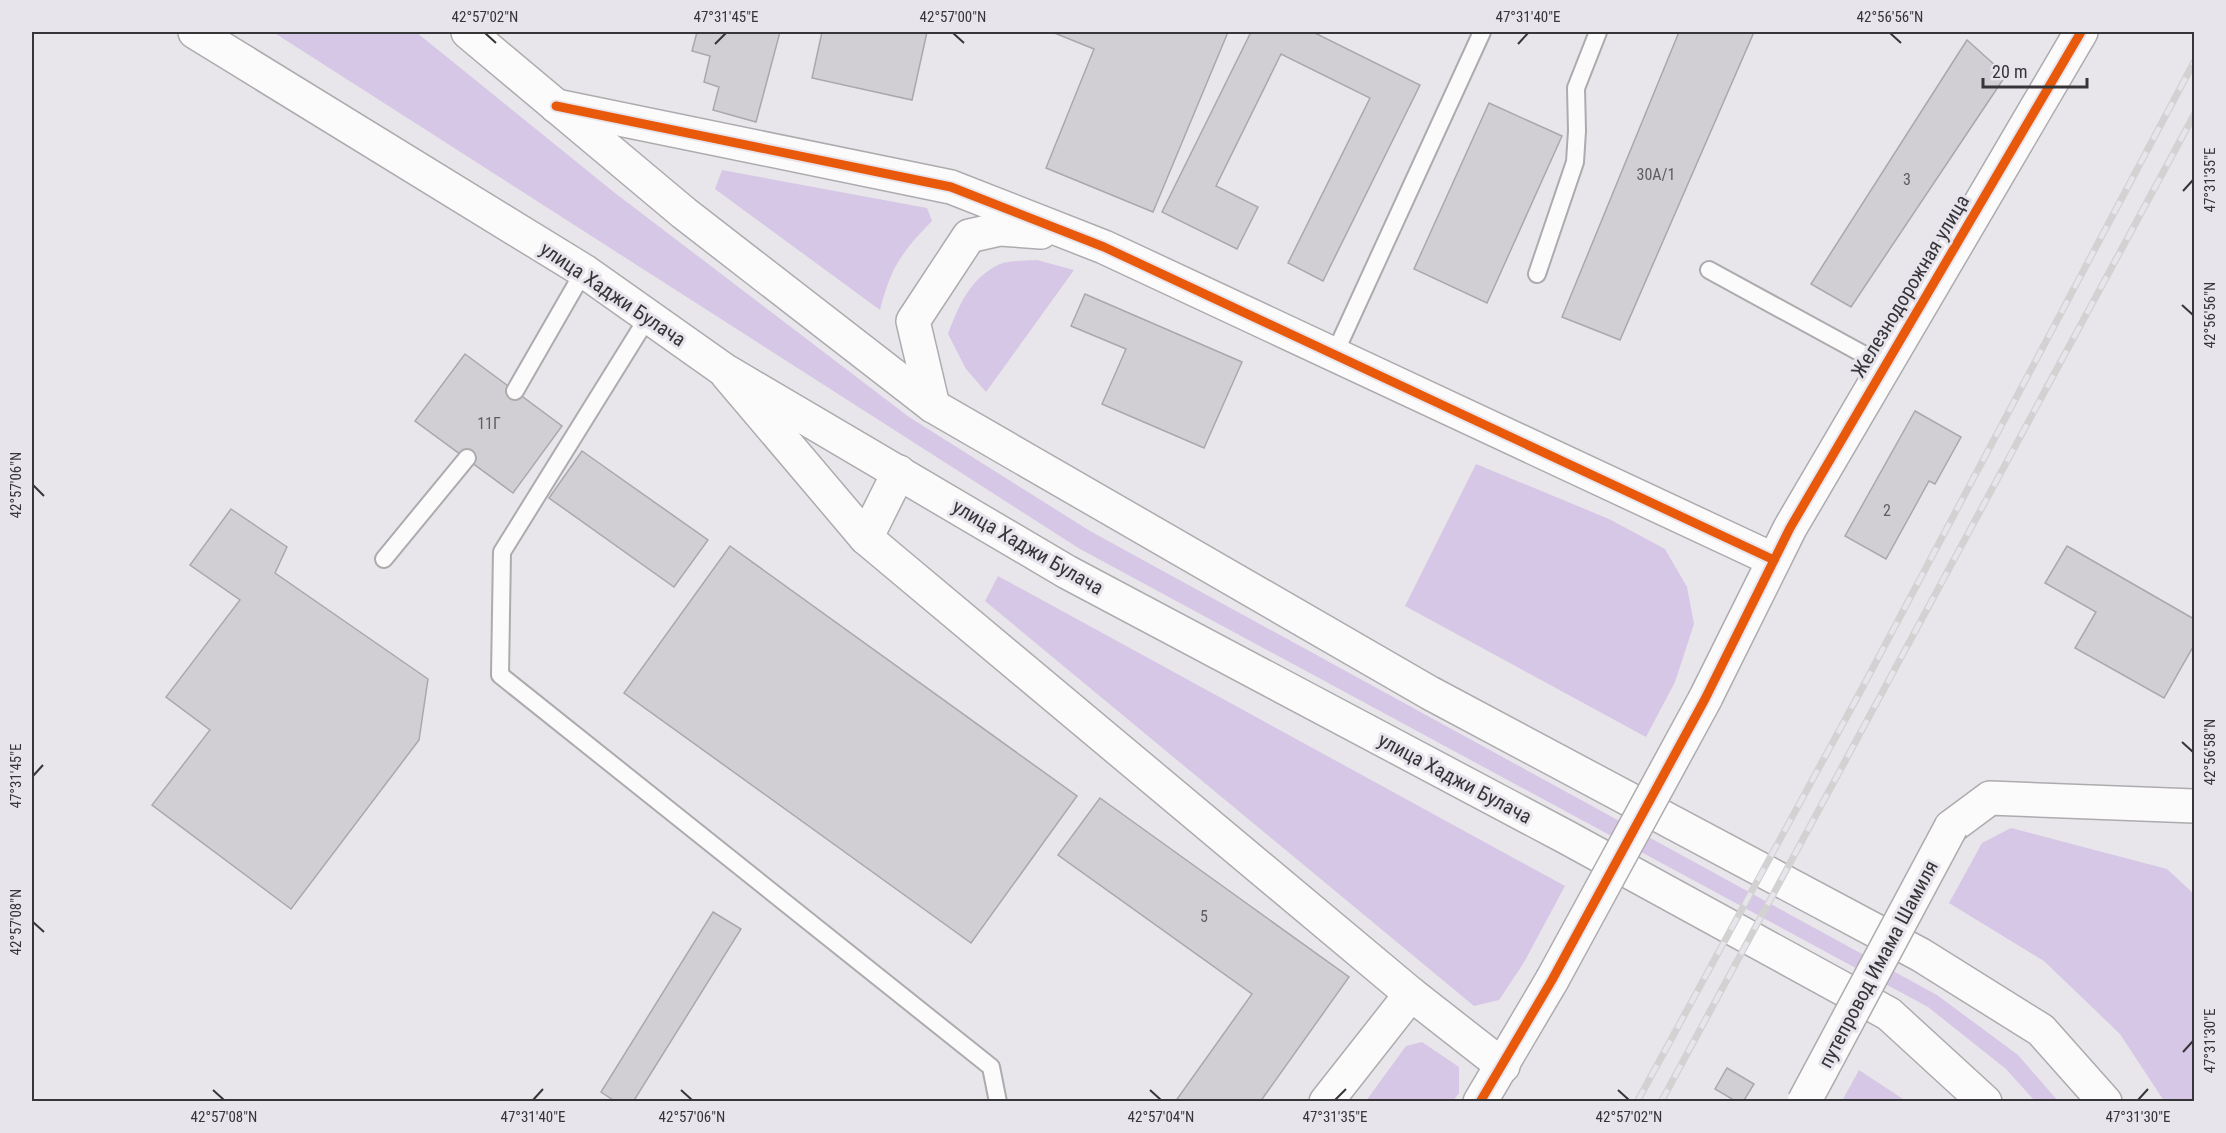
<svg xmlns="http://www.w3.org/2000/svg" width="2226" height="1133" font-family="'Roboto Condensed',sans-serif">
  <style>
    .green { fill: #d6c7e6 }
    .building { fill: #d1cfd3; stroke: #aaa8ac; stroke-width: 1.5 }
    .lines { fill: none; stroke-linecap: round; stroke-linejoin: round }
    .service-casing { stroke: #adabae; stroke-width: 20 }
    .minor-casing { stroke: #adabae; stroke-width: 36 }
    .tertiary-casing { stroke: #adabae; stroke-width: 36 }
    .secondary-casing { stroke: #adabae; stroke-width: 36 }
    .primary-casing { stroke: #adabae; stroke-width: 36 }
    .service { stroke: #fcfbfc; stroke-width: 16 }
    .minor { stroke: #fcfbfc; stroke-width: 33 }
    .tertiary { stroke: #fcfbfc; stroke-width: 33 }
    .secondary { stroke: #fcfbfc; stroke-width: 33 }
    .primary { stroke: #fcfbfc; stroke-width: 33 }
    .rail-casing { stroke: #d3d2d3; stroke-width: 7 }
    .rail { stroke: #e8e4ec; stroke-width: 4.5; stroke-dasharray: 14; stroke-linecap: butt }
    .tertiary-bridge-casing { stroke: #adabae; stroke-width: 36; stroke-linecap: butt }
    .secondary-bridge-casing { stroke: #adabae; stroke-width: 36; stroke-linecap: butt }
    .tertiary-bridge { stroke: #fcfbfc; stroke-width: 33 }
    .secondary-bridge { stroke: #fcfbfc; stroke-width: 33 }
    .cycleway-casing { stroke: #e8e4ec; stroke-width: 13 }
    .cycleway { stroke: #e8590c; stroke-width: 9 }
    .ticks { fill: none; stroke: #363538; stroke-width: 2 }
    .labels { text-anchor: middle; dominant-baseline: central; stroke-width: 6; stroke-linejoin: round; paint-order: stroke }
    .number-label { font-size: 16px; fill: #5d5c5f }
    .street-label { font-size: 20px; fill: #363538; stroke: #e8e4ec }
    .neatline { fill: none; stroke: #363538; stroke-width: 2 }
    .ticks-label { font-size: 15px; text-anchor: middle; fill: #363538 }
  </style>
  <rect width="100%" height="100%" fill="#e8e6ea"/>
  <g class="green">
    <path d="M273,32H416L615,193L909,417L1090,531L1937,995L2018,1055L2058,1101H2035L2006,1069L1928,1007L1080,549Z"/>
    <path d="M722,170L927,208L932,221C901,253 891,267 880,310L715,189Z"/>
    <path d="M1037,260L1074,270L986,392L966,369L948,334C959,305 970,278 1000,264C1010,260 1026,261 1037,260Z"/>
    <path d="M1476,464L1609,519L1665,549L1687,587L1694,624L1675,682L1646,737L1405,606Z"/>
    <path d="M998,576L1565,886L1523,964L1499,1000L1474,1006L985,601Z"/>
    <path d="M2011,828L2167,869L2194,894V1101H2164L2120,1034L2044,961L1949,903L1982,843Z"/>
    <path d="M1422,1042L1459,1067V1093L1453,1101H1366L1406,1046Z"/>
    <path d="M1859,1070L1906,1101H1842Z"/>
  </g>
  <g class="building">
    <path d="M697,32H780L756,122L713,110L719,87L704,82L710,56L692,51Z"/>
    <path d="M822,32H927L912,100L812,78Z"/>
    <path d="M1052,32H1228L1153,212L1046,168L1094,49Z"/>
    <path d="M1251,32H1313L1420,85L1323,281L1288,263L1370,98L1281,54L1216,186L1258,207L1237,249L1162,212Z"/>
    <path d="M1679,32H1754L1620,340L1562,317Z"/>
    <path d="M1967,40L2006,75L1851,307L1811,284Z"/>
    <path d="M1489,103L1562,136L1487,303L1414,269Z"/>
    <path d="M1085,294L1242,362L1204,448L1102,404L1126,349L1071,326Z"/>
    <path d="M465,354L562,426L513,493L415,421Z"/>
    <path d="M1915,411L1961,437L1935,484L1929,481L1886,559L1845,536Z"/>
    <path d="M582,451L708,540L674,587L549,498Z"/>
    <path d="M231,509L287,547L275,573L428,679L419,740L291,909L152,805L210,730L166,697L240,600L190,565Z"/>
    <path d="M730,546L1077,796L971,943L624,693Z"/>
    <path d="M2067,546L2194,619V645L2164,698L2075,648L2096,612L2045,583Z"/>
    <path d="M1100,798L1349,977L1260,1102H1175L1252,994L1058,855Z"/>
    <path d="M713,912L741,929L633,1102H616L601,1092Z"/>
    <path d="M1727,1068L1754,1084L1743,1102H1737L1715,1089Z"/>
  </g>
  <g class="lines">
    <g class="service-casing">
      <g id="service">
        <path d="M1709,270L1883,365"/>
        <path d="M1537,274L1575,162L1577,131L1576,88L1598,32"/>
        <path d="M648,317L502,552L500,675L991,1067L998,1102"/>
        <path d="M1334,355L1482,32"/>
        <path d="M515,391L584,271"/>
        <path d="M384,559L467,458"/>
      </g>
    </g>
    <g class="minor-casing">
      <g id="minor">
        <path d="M556,106L951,187L1104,247L1774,560"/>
        <path d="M933,406L913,321L969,236L1000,229L1041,232"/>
      </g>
    </g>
    <g class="tertiary-casing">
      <g id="tertiary">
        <path d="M1705,699L1790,528L2081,32"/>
        <path d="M1411,994L1503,1066"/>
        <path d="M1480,1102L1552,980"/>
      </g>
    </g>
    <g class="secondary-casing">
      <g id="secondary">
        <path d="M727,374L866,538L1411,994L1326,1102"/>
        <path d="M866,538L899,472"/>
        <path d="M1951,827L1990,798L2194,806"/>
      </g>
    </g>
    <g class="primary-casing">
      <g id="primary">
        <path d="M195,32L584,271L724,370L1067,572L1566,837L1889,1014L1985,1102"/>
        <path d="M468,32L684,213L933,406L1430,693L1921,955L2041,1030L2105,1102"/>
      </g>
    </g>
    <use href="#service" class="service"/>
    <use href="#minor" class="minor"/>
    <use href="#tertiary" class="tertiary"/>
    <use href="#secondary" class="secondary"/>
    <use href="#primary" class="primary"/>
    <g class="rail-casing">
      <g id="rail">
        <path d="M1637,1102L1858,696L2194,62"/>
        <path d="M1661,1102L2194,115"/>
      </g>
    </g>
    <use href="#rail" class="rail"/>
    <g class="tertiary-bridge-casing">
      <path id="tertiary-bridge" d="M1552,980L1705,699"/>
    </g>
    <g class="secondary-bridge-casing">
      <path id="secondary-bridge" d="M1804,1102L1951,827"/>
    </g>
    <use href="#tertiary-bridge" class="tertiary-bridge"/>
    <use href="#secondary-bridge" class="secondary-bridge"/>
    <g class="cycleway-casing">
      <g id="cycleway">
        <path d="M556,106L951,187L1104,247L1774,560"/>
        <path d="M1480,1102L1552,980L1705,699L1790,528L2081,32"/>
      </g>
    </g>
    <use href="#cycleway" class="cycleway"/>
  </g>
  <path class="ticks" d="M485,33L496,43M953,33L964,43M1890,33L1901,43M715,44L726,33M1518,44L1528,33M2183,191L2193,180M2182,305L2193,315M33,485L44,496M2182,742L2193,752M33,776L43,765M33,922L44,932M2183,1052L2193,1041M213,1090L224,1100M681,1090L692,1100M1150,1090L1161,1100M1618,1090L1629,1100M533,1100L543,1089M1335,1100L1346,1089M2138,1100L2148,1089"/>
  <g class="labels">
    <g class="number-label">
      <text x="1656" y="174">30А/1</text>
      <text x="1907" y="179">3</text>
      <text x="489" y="423">11Г</text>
      <text x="1887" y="510">2</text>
      <text x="1204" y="916">5</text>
    </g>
    <g class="street-label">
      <text transform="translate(1910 286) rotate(-59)">Железнодорожная улица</text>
      <text transform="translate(613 294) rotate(34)">улица Хаджи Булача</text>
      <text transform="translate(1028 547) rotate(30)">улица Хаджи Булача</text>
      <text transform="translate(1455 778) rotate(28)">улица Хаджи Булача</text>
      <text transform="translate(1878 964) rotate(-62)">путепровод Имама Шамиля</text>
    </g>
  </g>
  <rect width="2226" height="1133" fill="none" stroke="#e8e4ec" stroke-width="66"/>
  <path d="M1983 78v9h104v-9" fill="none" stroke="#363538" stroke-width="3"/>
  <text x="1992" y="78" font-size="18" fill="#363538" stroke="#e8e4ec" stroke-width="4.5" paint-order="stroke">20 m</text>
  <rect x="33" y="33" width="2160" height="1067" class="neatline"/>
  <g class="ticks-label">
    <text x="485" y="22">42°57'02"N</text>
    <text x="726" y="22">47°31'45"E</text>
    <text x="953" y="22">42°57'00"N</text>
    <text x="1528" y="22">47°31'40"E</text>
    <text x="1890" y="22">42°56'56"N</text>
    <text transform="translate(2210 180) rotate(-90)" y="5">47°31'35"E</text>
    <text transform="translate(2210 315) rotate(-90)" y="5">42°56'56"N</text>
    <text transform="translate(16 485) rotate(-90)" y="5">42°57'06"N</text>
    <text transform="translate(2210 752) rotate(-90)" y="5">42°56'58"N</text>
    <text transform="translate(16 776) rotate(-90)" y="5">47°31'45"E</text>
    <text transform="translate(16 922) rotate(-90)" y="5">42°57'08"N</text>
    <text transform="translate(2210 1041) rotate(-90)" y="5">47°31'30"E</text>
    <text x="224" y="1122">42°57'08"N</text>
    <text x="533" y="1122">47°31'40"E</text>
    <text x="692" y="1122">42°57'06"N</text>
    <text x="1161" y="1122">42°57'04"N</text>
    <text x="1335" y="1122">47°31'35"E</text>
    <text x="1629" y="1122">42°57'02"N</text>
    <text x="2138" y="1122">47°31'30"E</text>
  </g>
</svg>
